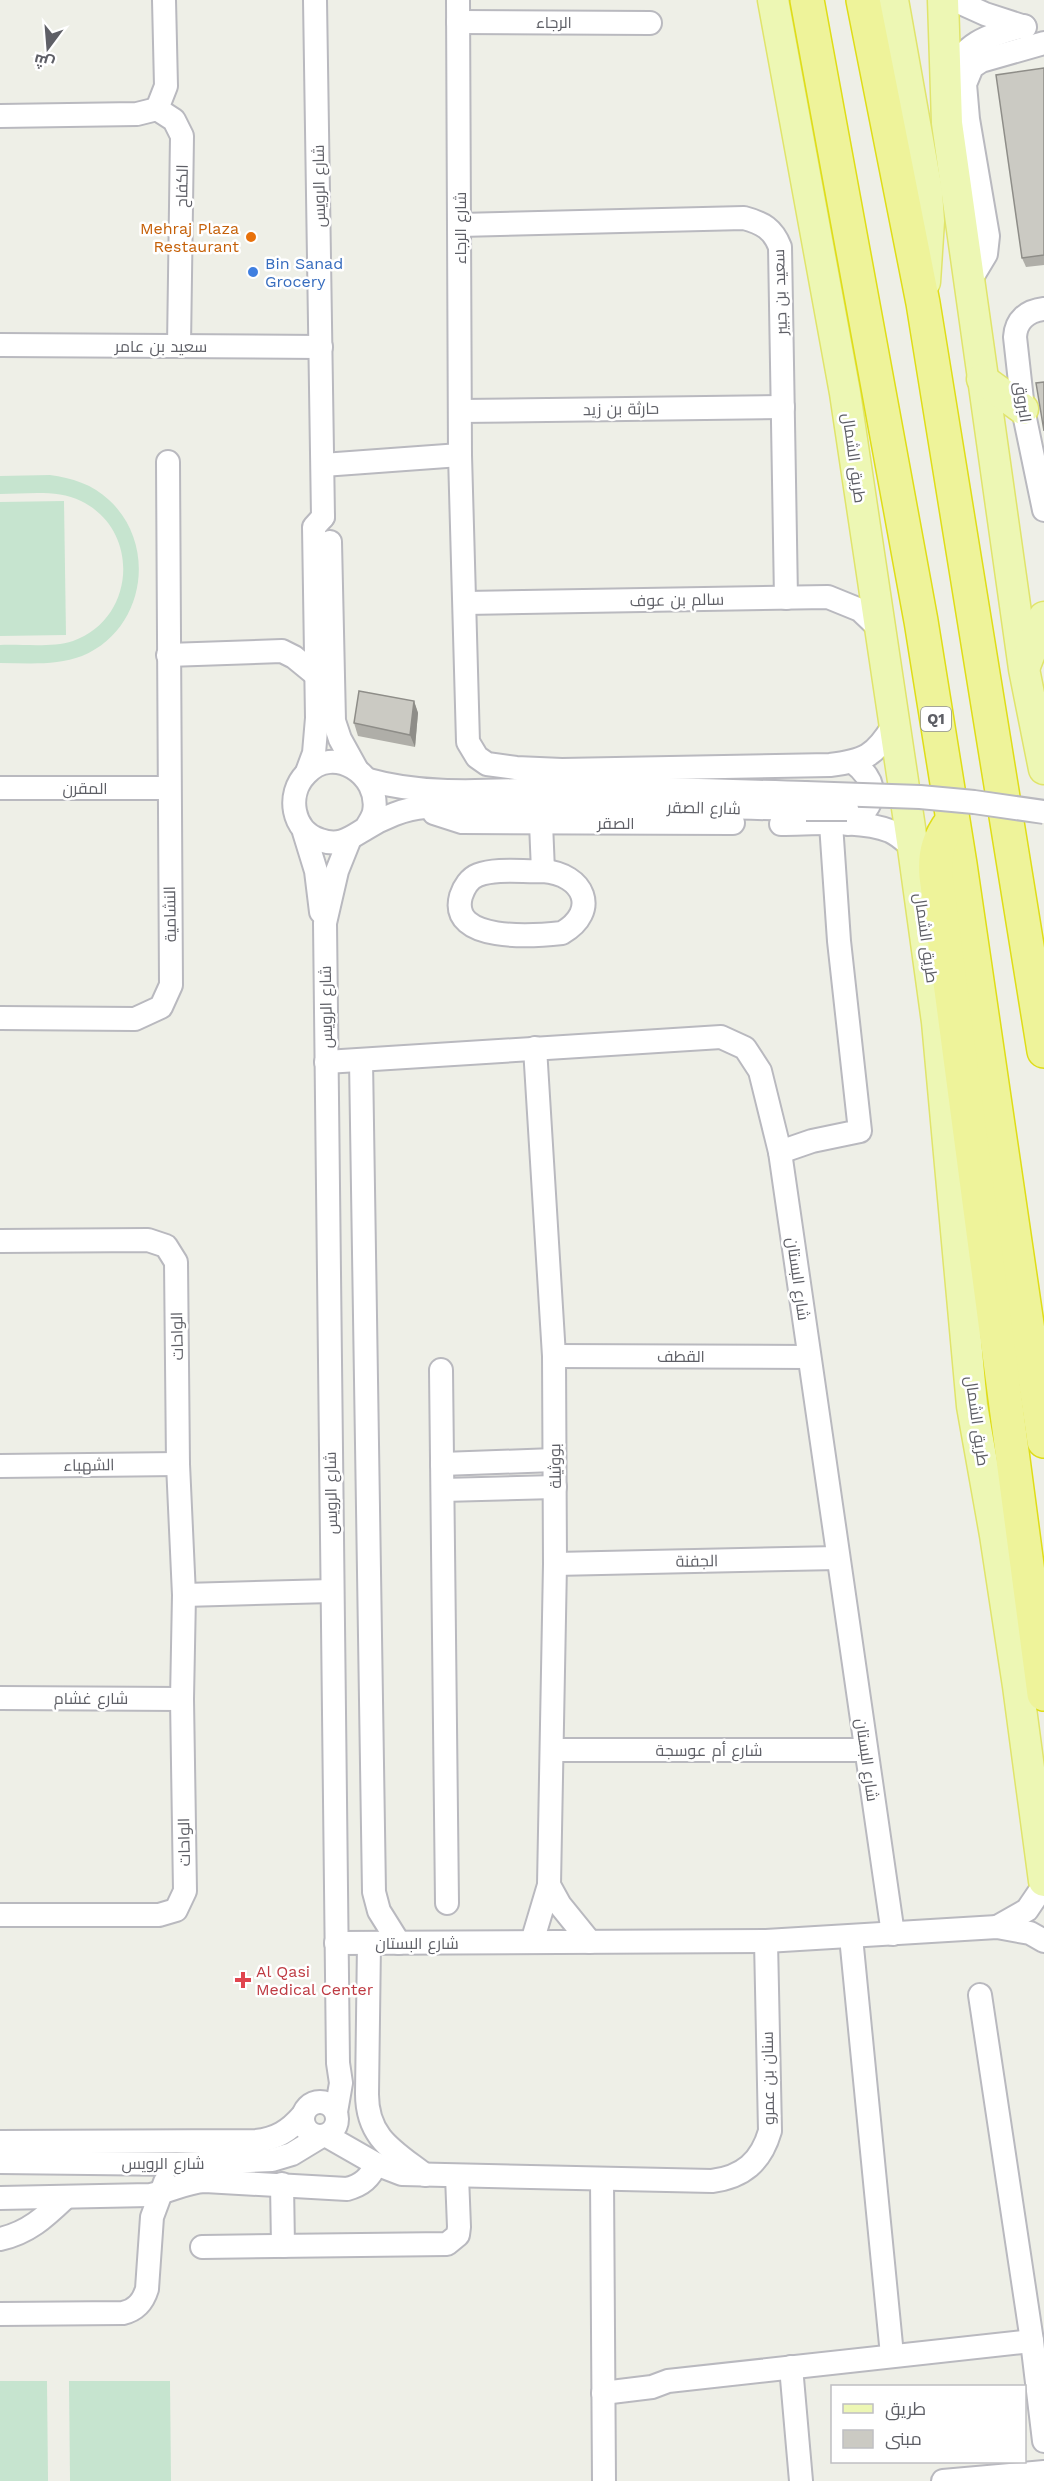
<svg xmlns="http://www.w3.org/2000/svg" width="1044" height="2481" font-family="'Work Sans',Cairo,sans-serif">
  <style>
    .grass { fill: #c6e4cf }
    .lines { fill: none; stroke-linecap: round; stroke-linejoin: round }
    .minor-casing { stroke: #b9b9bf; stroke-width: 26 }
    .major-casing { stroke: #e0e46b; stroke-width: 33 }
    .highway-casing { stroke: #dfdd17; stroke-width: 36 }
    .minor { stroke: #fff; stroke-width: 22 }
    .major { stroke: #edf7b4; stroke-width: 30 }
    .highway { stroke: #eef39a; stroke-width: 33 }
    .minor-bridge-casing { stroke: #b9b9bf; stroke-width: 26; stroke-linecap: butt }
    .minor-bridge { stroke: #fff; stroke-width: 22 }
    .wall { fill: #afaea8 }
    .shaded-wall { fill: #8e8d88 }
    .building { fill: #cbcac3; stroke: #8e8d88; stroke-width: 1.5 }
    .food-dot { fill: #e8710a; stroke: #fff; stroke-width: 2 }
    .shop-dot { fill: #3f7fe0; stroke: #fff; stroke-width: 2 }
    .health-dot { fill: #e0444e; stroke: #fff; stroke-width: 2 }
    .labels { text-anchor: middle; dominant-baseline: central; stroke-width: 5; stroke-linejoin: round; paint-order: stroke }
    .shield { fill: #fff; stroke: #8e8f94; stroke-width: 1.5 }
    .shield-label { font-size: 15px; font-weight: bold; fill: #5e5f66 }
    .street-label { font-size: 16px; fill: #5e5f66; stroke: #fff }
    .food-label { font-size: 16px; fill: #c56008; stroke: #fff; text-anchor: end }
    .shop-label { font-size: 16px; fill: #366cbe; stroke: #fff; text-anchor: start }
    .health-label { font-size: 16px; fill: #be3a42; stroke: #fff; text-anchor: start }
  </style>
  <rect width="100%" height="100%" fill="#eeefe7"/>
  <g class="grass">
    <path d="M50,475C72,478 92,484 109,500C158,545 145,630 82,656C56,666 27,663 0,663V645C23,644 51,648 73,641C136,619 141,530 81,501C57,489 26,494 0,494V476Z"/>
    <path d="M64,501L66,635L0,636V502Z"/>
    <path d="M0,2381H47L48,2481H0Z"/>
    <path d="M69,2381H170L171,2481H70Z"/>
  </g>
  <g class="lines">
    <g class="minor-casing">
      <g id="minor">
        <path d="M315,0L323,517"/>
        <path d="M458,0L460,455L468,742L477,757L487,764L516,768L562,770L830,765C864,761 875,756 893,726"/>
        <path d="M954,0L985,14L1025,27"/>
        <path d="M458,22L650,23"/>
        <path d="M946,80C964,43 985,36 1024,26"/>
        <path d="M157,109L166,86L164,0"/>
        <path d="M0,116L137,114L157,109L174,120L182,136L179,346"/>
        <path d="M460,225L744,218C763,223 773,229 780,247L786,598"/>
        <path d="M971,279L986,254L988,236L968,119L965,84L972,67L981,61L1044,43"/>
        <path d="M1044,309C1027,311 1016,320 1015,337L1023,409L1044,510"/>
        <path d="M0,345L321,347"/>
        <path d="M460,411L783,407"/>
        <path d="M323,465L460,455"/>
        <path d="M330,542L334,721L340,739L356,768"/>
        <path d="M465,603L828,597L860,610L879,628"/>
        <path d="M168,655L282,651L294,657L316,675"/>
        <path d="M307,772L314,753L317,718L314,527L323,517"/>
        <path d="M369,780C432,798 502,789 568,789C647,788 726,791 805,793"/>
        <path d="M0,788H169"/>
        <path d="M434,813L462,822L733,823"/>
        <path d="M541,823L543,871"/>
        <path d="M781,824C813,824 861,819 890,831C899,835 906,842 913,848"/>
        <path d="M848,824C878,807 880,783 853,762"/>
        <path d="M366,828C369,823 373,817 374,812C381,774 333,744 306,774C286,794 292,831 320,840C340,847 350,838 365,829C382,818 406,808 425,807C552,800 680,807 806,809"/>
        <path d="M304,832L316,871L321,912"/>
        <path d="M543,871C584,874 600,911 562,933C535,936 448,943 461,896C464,887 470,878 478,875C497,868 523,872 543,871Z"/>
        <path d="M0,1018L135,1019L161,1007L171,985L168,462"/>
        <path d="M361,1060L374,1892L379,1911L399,1943"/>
        <path d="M326,1062L721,1037L745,1048L760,1071L780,1152L893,1934"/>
        <path d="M780,1152L812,1141L860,1131L839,941L831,824"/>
        <path d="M0,1241L148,1240L166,1246L176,1262L178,1464L184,1595L182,1699L185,1891L176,1910L159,1915H0"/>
        <path d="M554,1356L809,1357"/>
        <path d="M441,1370L447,1903"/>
        <path d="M442,1464L554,1460"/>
        <path d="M0,1466L178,1464"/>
        <path d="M443,1490L555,1487"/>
        <path d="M555,1564L838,1558"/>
        <path d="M184,1595L332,1591"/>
        <path d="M0,1698L182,1699"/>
        <path d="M552,1750H866"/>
        <path d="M549,1885L560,1905L590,1942"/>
        <path d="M997,1927L1027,1910L1044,1885"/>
        <path d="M851,1937L892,2355"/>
        <path d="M532,1942L549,1885L555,1564L554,1356L535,1048"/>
        <path d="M336,1943L766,1941L997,1927L1030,1933L1044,1941"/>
        <path d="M369,1943L367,2094C367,2138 394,2151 425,2175"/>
        <path d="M980,1995L1032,2341L1044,2441"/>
        <circle cx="320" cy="2119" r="17"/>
        <path d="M336,2112L341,2083L338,2063L325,923L337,871L349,841"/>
        <path d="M327,2136L376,2164L402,2174L712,2181C743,2177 761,2162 770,2131L766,1941"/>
        <path d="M0,2142L256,2141C276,2139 289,2131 302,2116"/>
        <path d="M0,2162L177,2164L272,2160L292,2154L320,2137"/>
        <path d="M602,2179L604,2481"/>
        <path d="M282,2184L283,2246"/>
        <path d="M0,2198L150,2195C169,2192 185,2182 205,2181L347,2189C362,2185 370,2178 376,2164"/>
        <path d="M0,2239C28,2233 45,2217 65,2198"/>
        <path d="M202,2247L447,2244L458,2235L459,2227L457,2176"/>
        <path d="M0,2314L123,2313C136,2310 143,2302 147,2289L152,2217L165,2182"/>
        <path d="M791,2367L801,2481"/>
        <path d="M603,2393L652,2387L668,2381L1032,2341"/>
        <path d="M943,2481L1044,2472"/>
      </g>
    </g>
    <g class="major-casing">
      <g id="major">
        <path d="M773,0L845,393L913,848L937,1022L972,1406L995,1535L1018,1686L1044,1881"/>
        <path d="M893,0L927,191L929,221L925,282"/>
        <path d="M943,0L947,123L1024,669L1044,769"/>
        <path d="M982,379L1023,409"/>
        <path d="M1025,666L1044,617"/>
      </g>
    </g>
    <g class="highway-casing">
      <g id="highway">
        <path d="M807,0L921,621L960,864L1044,1441"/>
        <path d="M863,0L923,303L1044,1051"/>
        <path d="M952,821C939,838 934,853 936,876L1044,1694"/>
      </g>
    </g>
    <use href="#minor" class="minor"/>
    <use href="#major" class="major"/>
    <use href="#highway" class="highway"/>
    <g class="minor-bridge-casing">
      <g id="minor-bridge">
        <path d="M805,793L920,797L974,802L1044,812"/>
        <path d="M806,809H847"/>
      </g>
    </g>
    <use href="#minor-bridge" class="minor-bridge"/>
  </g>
  <g class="wall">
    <path d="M1044,68V265L1026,267L1022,258Z"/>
    <path d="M414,701L418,713L415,747L358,736L354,723Z"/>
  </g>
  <path class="shaded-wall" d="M414,701L418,713L415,747L410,735Z"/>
  <g class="building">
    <path d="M1044,68V255L1022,258L996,75Z"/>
    <path d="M1044,382V431L1036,383Z"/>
    <path d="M359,691L414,701L410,735L354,723Z"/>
  </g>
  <circle class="food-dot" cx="251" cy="237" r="6"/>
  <circle class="shop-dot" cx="253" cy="272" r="6"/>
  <path class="health-dot" d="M240 1971h6v6h6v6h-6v6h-6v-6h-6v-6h6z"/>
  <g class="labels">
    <rect class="shield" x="921" y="707" width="30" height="24" rx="4.5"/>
    <g class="shield-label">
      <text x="936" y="719">Q1</text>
    </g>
    <g class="street-label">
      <text x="554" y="22">الرجاء</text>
      <text transform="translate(182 186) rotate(-89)">الكفاح</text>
      <text transform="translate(319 186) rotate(-91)">شارع الرويس</text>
      <text transform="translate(460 228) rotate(-90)">شارع الرجاء</text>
      <text transform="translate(780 292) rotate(-92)">سعيد بن جبير</text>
      <text x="161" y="346">سعيد بن عامر</text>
      <text transform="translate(1023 402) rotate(82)">البروق</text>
      <text transform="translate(621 409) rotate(-1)">حارثة بن زيد</text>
      <text transform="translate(854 458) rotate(82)">طريق الشمال</text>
      <text transform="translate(677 600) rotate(-1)">سالم بن عوف</text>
      <text x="85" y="788">المقرن</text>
      <text transform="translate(704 808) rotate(1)">شارع الصقر</text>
      <text x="616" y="823">الصقر</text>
      <text transform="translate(170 914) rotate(-91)">النشامية</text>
      <text transform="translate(926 938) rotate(82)">طريق الشمال</text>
      <text transform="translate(326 1007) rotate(-91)">شارع الرويس</text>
      <text transform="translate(798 1279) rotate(82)">شارع البستان</text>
      <text transform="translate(177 1336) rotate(-91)">الواحات</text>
      <text x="681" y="1356">القطف</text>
      <text transform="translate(977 1421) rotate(82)">طريق الشمال</text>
      <text transform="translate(89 1465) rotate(-1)">الشهباء</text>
      <text transform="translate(555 1466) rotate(-91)">بووثيلة</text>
      <text transform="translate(331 1493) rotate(-91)">شارع الرويس</text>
      <text transform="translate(697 1561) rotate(-1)">الجفنة</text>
      <text x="91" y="1698">شارع غشام</text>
      <text x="709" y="1750">شارع أم عوسجة</text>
      <text transform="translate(867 1760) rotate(82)">شارع البستان</text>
      <text transform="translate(184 1842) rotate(-91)">الواحات</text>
      <text x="417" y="1943">شارع البستان</text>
      <text transform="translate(768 2078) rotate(-91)">سنان بن عمرو</text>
      <text x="163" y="2163">شارع الرويس</text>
    </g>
    <g class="food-label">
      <text x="239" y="228">Mehraj Plaza<tspan x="239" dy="18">Restaurant</tspan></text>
    </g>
    <g class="shop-label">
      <text x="265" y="263">Bin Sanad<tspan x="265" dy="18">Grocery</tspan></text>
    </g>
    <g class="health-label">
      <text x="256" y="1971">Al Qasi<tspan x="256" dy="18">Medical Center</tspan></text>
    </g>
  </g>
  <rect x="831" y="2385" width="195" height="78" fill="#ffffff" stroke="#bfbfc2" stroke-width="1.5"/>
  <rect x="843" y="2404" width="30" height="9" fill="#edf7b4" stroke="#bfbfc2" stroke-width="1.5"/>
  <text x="885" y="2415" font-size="18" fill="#5e5f66">طريق</text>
  <rect x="843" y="2430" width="30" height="18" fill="#cbcac3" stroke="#bfbfc2" stroke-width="1.5"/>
  <text x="885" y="2445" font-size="18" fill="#5e5f66">مبنى</text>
  <g transform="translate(48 48) rotate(196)" stroke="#ffffff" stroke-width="4.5" paint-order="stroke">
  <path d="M0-4.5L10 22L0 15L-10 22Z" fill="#5e5f66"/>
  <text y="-9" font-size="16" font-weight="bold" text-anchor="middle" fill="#5e5f66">ش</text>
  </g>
</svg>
